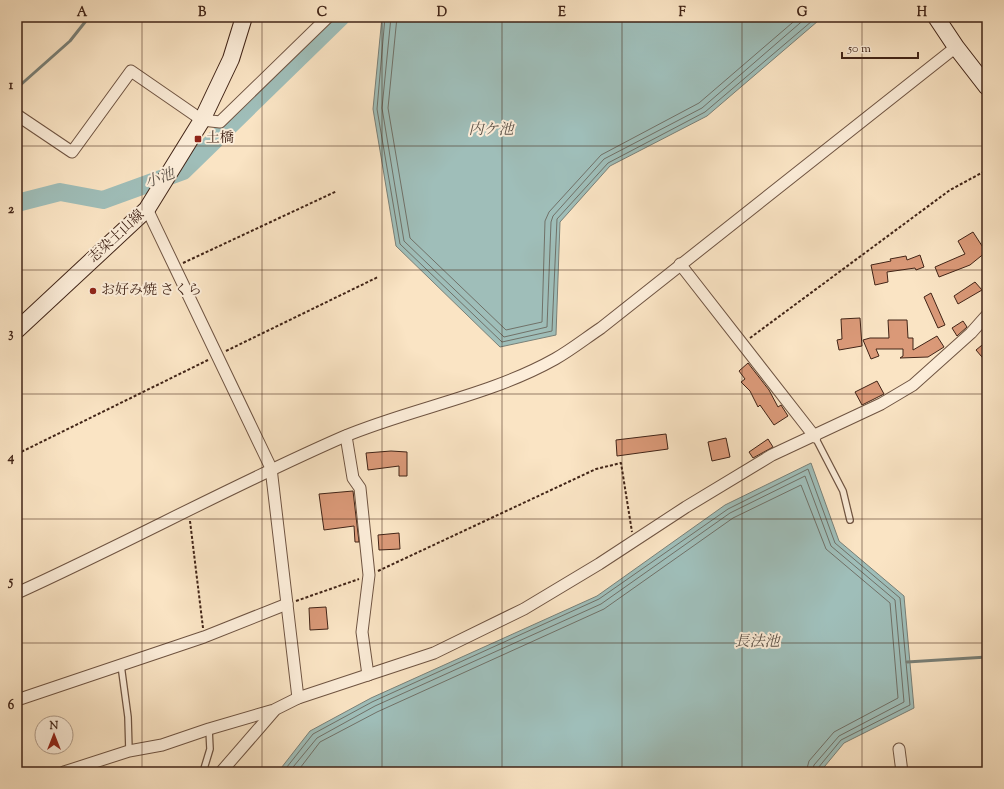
<svg xmlns="http://www.w3.org/2000/svg" width="1004" height="789" font-family="'Sorts Mill Goudy','Noto Serif JP',serif">
  <style>
    .water { fill: #9fbeb9; stroke: #798078 }
    .lines { fill: none; stroke-linecap: round; stroke-linejoin: round }
    .shore { stroke: #707168; stroke-width: 1 }
    .stream { stroke: #798078; stroke-width: 3 }
    .river { stroke: #9fbeb9; stroke-width: 18 }
    .building { fill: #da9978; stroke: #412417 }
    .lane-casing { stroke: #6f5442; stroke-width: 8 }
    .street-casing { stroke: #6f5442; stroke-width: 13 }
    .secondary-casing { stroke: #412417; stroke-width: 18 }
    .path { stroke: #412417; stroke-width: 2; stroke-dasharray: 3 2; stroke-linecap: butt }
    .lane { stroke: #fcedd9; stroke-width: 5.5 }
    .street { stroke: #fcedd9; stroke-width: 11 }
    .secondary { stroke: #fcedd9; stroke-width: 16 }
    .grid { fill: none; stroke: #412417; stroke-width: 1; stroke-opacity: 0.55 }
    .poi-dot { fill: #8f2418; stroke: #fcedd9; stroke-width: 1.5 }
    .labels { text-anchor: middle; dominant-baseline: central; stroke-width: 4; stroke-linejoin: round; paint-order: stroke }
    .poi-label { font-size: 14px; fill: #412417; stroke: #fcedd9; text-anchor: start }
    .street-label { font-size: 14px; fill: #412417; stroke: #fcedd9 }
    .water-label { font-size: 15px; font-style: italic; fill: #5d5248; stroke: #fcedd9 }
    .neatline { fill: none; stroke: #412417; stroke-width: 1.5 }
    .grid-label { font-size: 13px; text-anchor: middle; font-weight: bold; fill: #412417 }
  </style>
  <rect width="100%" height="100%" fill="#fae4c4"/>
  <filter id="stains"><feTurbulence type="fractalNoise" baseFrequency=".005" numOctaves="4"/><feColorMatrix values="0 0 0 0 .2 0 0 0 0 .09 0 0 0 0 .02 0 0 0 .5 -.17"/></filter>
  <radialGradient id="worn" r=".72"><stop offset=".6" stop-color="#630" stop-opacity="0"/><stop offset="1" stop-color="#630" stop-opacity=".3"/></radialGradient>
  <g class="water">
    <path d="M382,17H815L818,21L707,116L610,166L560,222L556,335L500,347L396,246L373,109Z"/>
    <path d="M811,463L839,541L904,596L914,708L844,743L820,772H278L310,731L371,698L597,596L725,505Z"/>
  </g>
  <g class="lines">
    <g class="shore">
      <path d="M385,17L377,109L400,244L502,342L552,331L557,219L608,163L705,112L812,21V17"/>
      <path d="M391,17L382,108L404,241L504,337L547,327L551,222L553,216L604,159L702,108L807,17"/>
      <path d="M397,17L388,108L410,238L506,330L542,322L545,221L549,212L601,155L699,103L799,17"/>
      <path d="M283,772L313,734L372,702L599,599L728,509L808,469L835,543L900,598L910,705L841,740L818,768L817,772"/>
      <path d="M289,772L317,738L375,706L601,604L730,513L805,476L831,546L895,600L904,702L839,736L814,765L812,772"/>
      <path d="M297,772L320,742L377,712L604,609L733,518L801,485L826,549L890,603L898,698L834,732L809,761L806,772"/>
    </g>
    <g class="stream">
      <path d="M17,88L70,41L89,17"/>
      <path d="M907,662L987,657"/>
    </g>
    <path class="river" d="M17,203L60,192L103,200L183,171L341,17"/>
  </g>
  <g class="building">
    <path d="M973,232L986,252L970,265L939,277L935,267L965,254L958,241Z"/>
    <path d="M920,255L924,267L916,270L915,268L887,272L888,282L875,285L871,265L891,261L890,259L906,256L907,260Z"/>
    <path d="M975,282L982,290L958,304L954,296Z"/>
    <path d="M931,293L945,325L938,328L924,297Z"/>
    <path d="M860,318L862,346L839,350L837,340L842,339L841,319Z"/>
    <path d="M888,320H907L908,338H913V350L937,336L944,347L928,357L900,358L903,356V349H876L879,356L871,359L863,340L870,338H889Z"/>
    <path d="M963,321L967,327L957,336L952,328Z"/>
    <path d="M987,341V363L976,350Z"/>
    <path d="M748,363L769,390L778,407L781,405L788,416L774,425L760,405L758,407L750,391L741,382L745,379L739,371Z"/>
    <path d="M877,381L884,394L862,405L855,392Z"/>
    <path d="M666,434L668,449L617,456L616,440Z"/>
    <path d="M726,438L730,457L712,461L708,442Z"/>
    <path d="M768,439L773,447L753,458L749,452Z"/>
    <path d="M391,451L407,452V476H399V466L368,470L366,453Z"/>
    <path d="M353,491L359,542H355L354,526L324,530L319,494Z"/>
    <path d="M399,533L400,549L379,550L378,535Z"/>
    <path d="M326,607L328,629L310,630L309,608Z"/>
  </g>
  <g class="lines">
    <g class="lane-casing">
      <g id="lane">
        <path d="M815,437L843,491L850,520"/>
        <path d="M121,665L128,717L129,751"/>
        <path d="M203,772L210,749L209,729"/>
      </g>
    </g>
    <g class="street-casing">
      <g id="street">
        <path d="M17,115L72,152L131,71L202,120L220,122L328,17"/>
        <path d="M147,209L271,468L298,698"/>
        <path d="M680,264L815,437"/>
        <path d="M346,436L353,478L360,488L369,575L362,632L368,675"/>
        <path d="M17,593C127,543 233,485 343,437C412,408 489,396 555,359C571,350 586,338 601,328L956,47"/>
        <path d="M17,700L204,637L287,604"/>
        <path d="M899,749L902,772"/>
        <path d="M64,772L129,751L162,745L209,729L274,710L298,698L434,653L524,609L599,564L686,507L772,455L881,404L913,385L971,333L987,315"/>
        <path d="M221,772L274,711"/>
      </g>
    </g>
    <g class="secondary-casing">
      <g id="secondary">
        <path d="M936,17L956,47L987,87"/>
        <path d="M17,330L147,209L202,120L231,59L244,17"/>
      </g>
    </g>
    <g class="path">
      <path d="M183,263L337,191"/>
      <path d="M750,338L950,190L987,170"/>
      <path d="M226,351L378,277"/>
      <path d="M17,454L208,360"/>
      <path d="M190,521L203,628"/>
      <path d="M378,571L596,469L621,463L632,532"/>
      <path d="M296,601L359,579"/>
    </g>
    <use href="#lane" class="lane"/>
    <use href="#street" class="street"/>
    <use href="#secondary" class="secondary"/>
  </g>
  <path class="grid" d="M142,17V772M262,17V772M382,17V772M502,17V772M622,17V772M742,17V772M862,17V772M17,146H987M17,270H987M17,394H987M17,519H987M17,643H987"/>
  <g class="poi-dot">
    <rect x="194" y="135" width="8" height="8" rx="2"/>
    <circle cx="93" cy="291" r="4"/>
  </g>
  <g class="labels">
    <g class="poi-label">
      <text x="206" y="139">土橋</text>
      <text x="101" y="291">お好み焼 さくら</text>
    </g>
    <g class="street-label">
      <text transform="translate(117 237) rotate(-43)">志染土山線</text>
    </g>
    <g class="water-label">
      <text x="491" y="130">内ケ池</text>
      <text transform="translate(160 179) rotate(-20)">小池</text>
      <text x="757" y="642">長法池</text>
    </g>
  </g>
  <rect width="1004" height="789" fill="none" stroke="#fae4c4" stroke-width="44"/>
  <g transform="translate(54 735)"><circle r="19" fill="#fcedd9" stroke="#b19d8b"/>
  <path d="M0-3L7 15L0 10L-7 15Z" fill="#8f2418"/>
  <text y="-6" font-size="11" font-weight="bold" text-anchor="middle" fill="#412417">N</text>
  </g>
  <path d="M842 52v6h76v-6" fill="none" stroke="#412417" stroke-width="2"/>
  <text x="848" y="52" font-size="12" fill="#412417" stroke="#fcedd9" stroke-width="3" paint-order="stroke">50 m</text>
  <rect x="22" y="22" width="960" height="745" class="neatline"/>
  <g class="grid-label">
    <text x="82" y="16">A</text>
    <text x="202" y="16">B</text>
    <text x="322" y="16">C</text>
    <text x="442" y="16">D</text>
    <text x="562" y="16">E</text>
    <text x="682" y="16">F</text>
    <text x="802" y="16">G</text>
    <text x="922" y="16">H</text>
    <text x="11" y="89">1</text>
    <text x="11" y="213">2</text>
    <text x="11" y="337">3</text>
    <text x="11" y="461">4</text>
    <text x="11" y="585">5</text>
    <text x="11" y="709">6</text>
  </g>
  <rect width="100%" height="100%" filter="url(#stains)"/>
  <rect width="100%" height="100%" fill="url(#worn)"/>
</svg>
